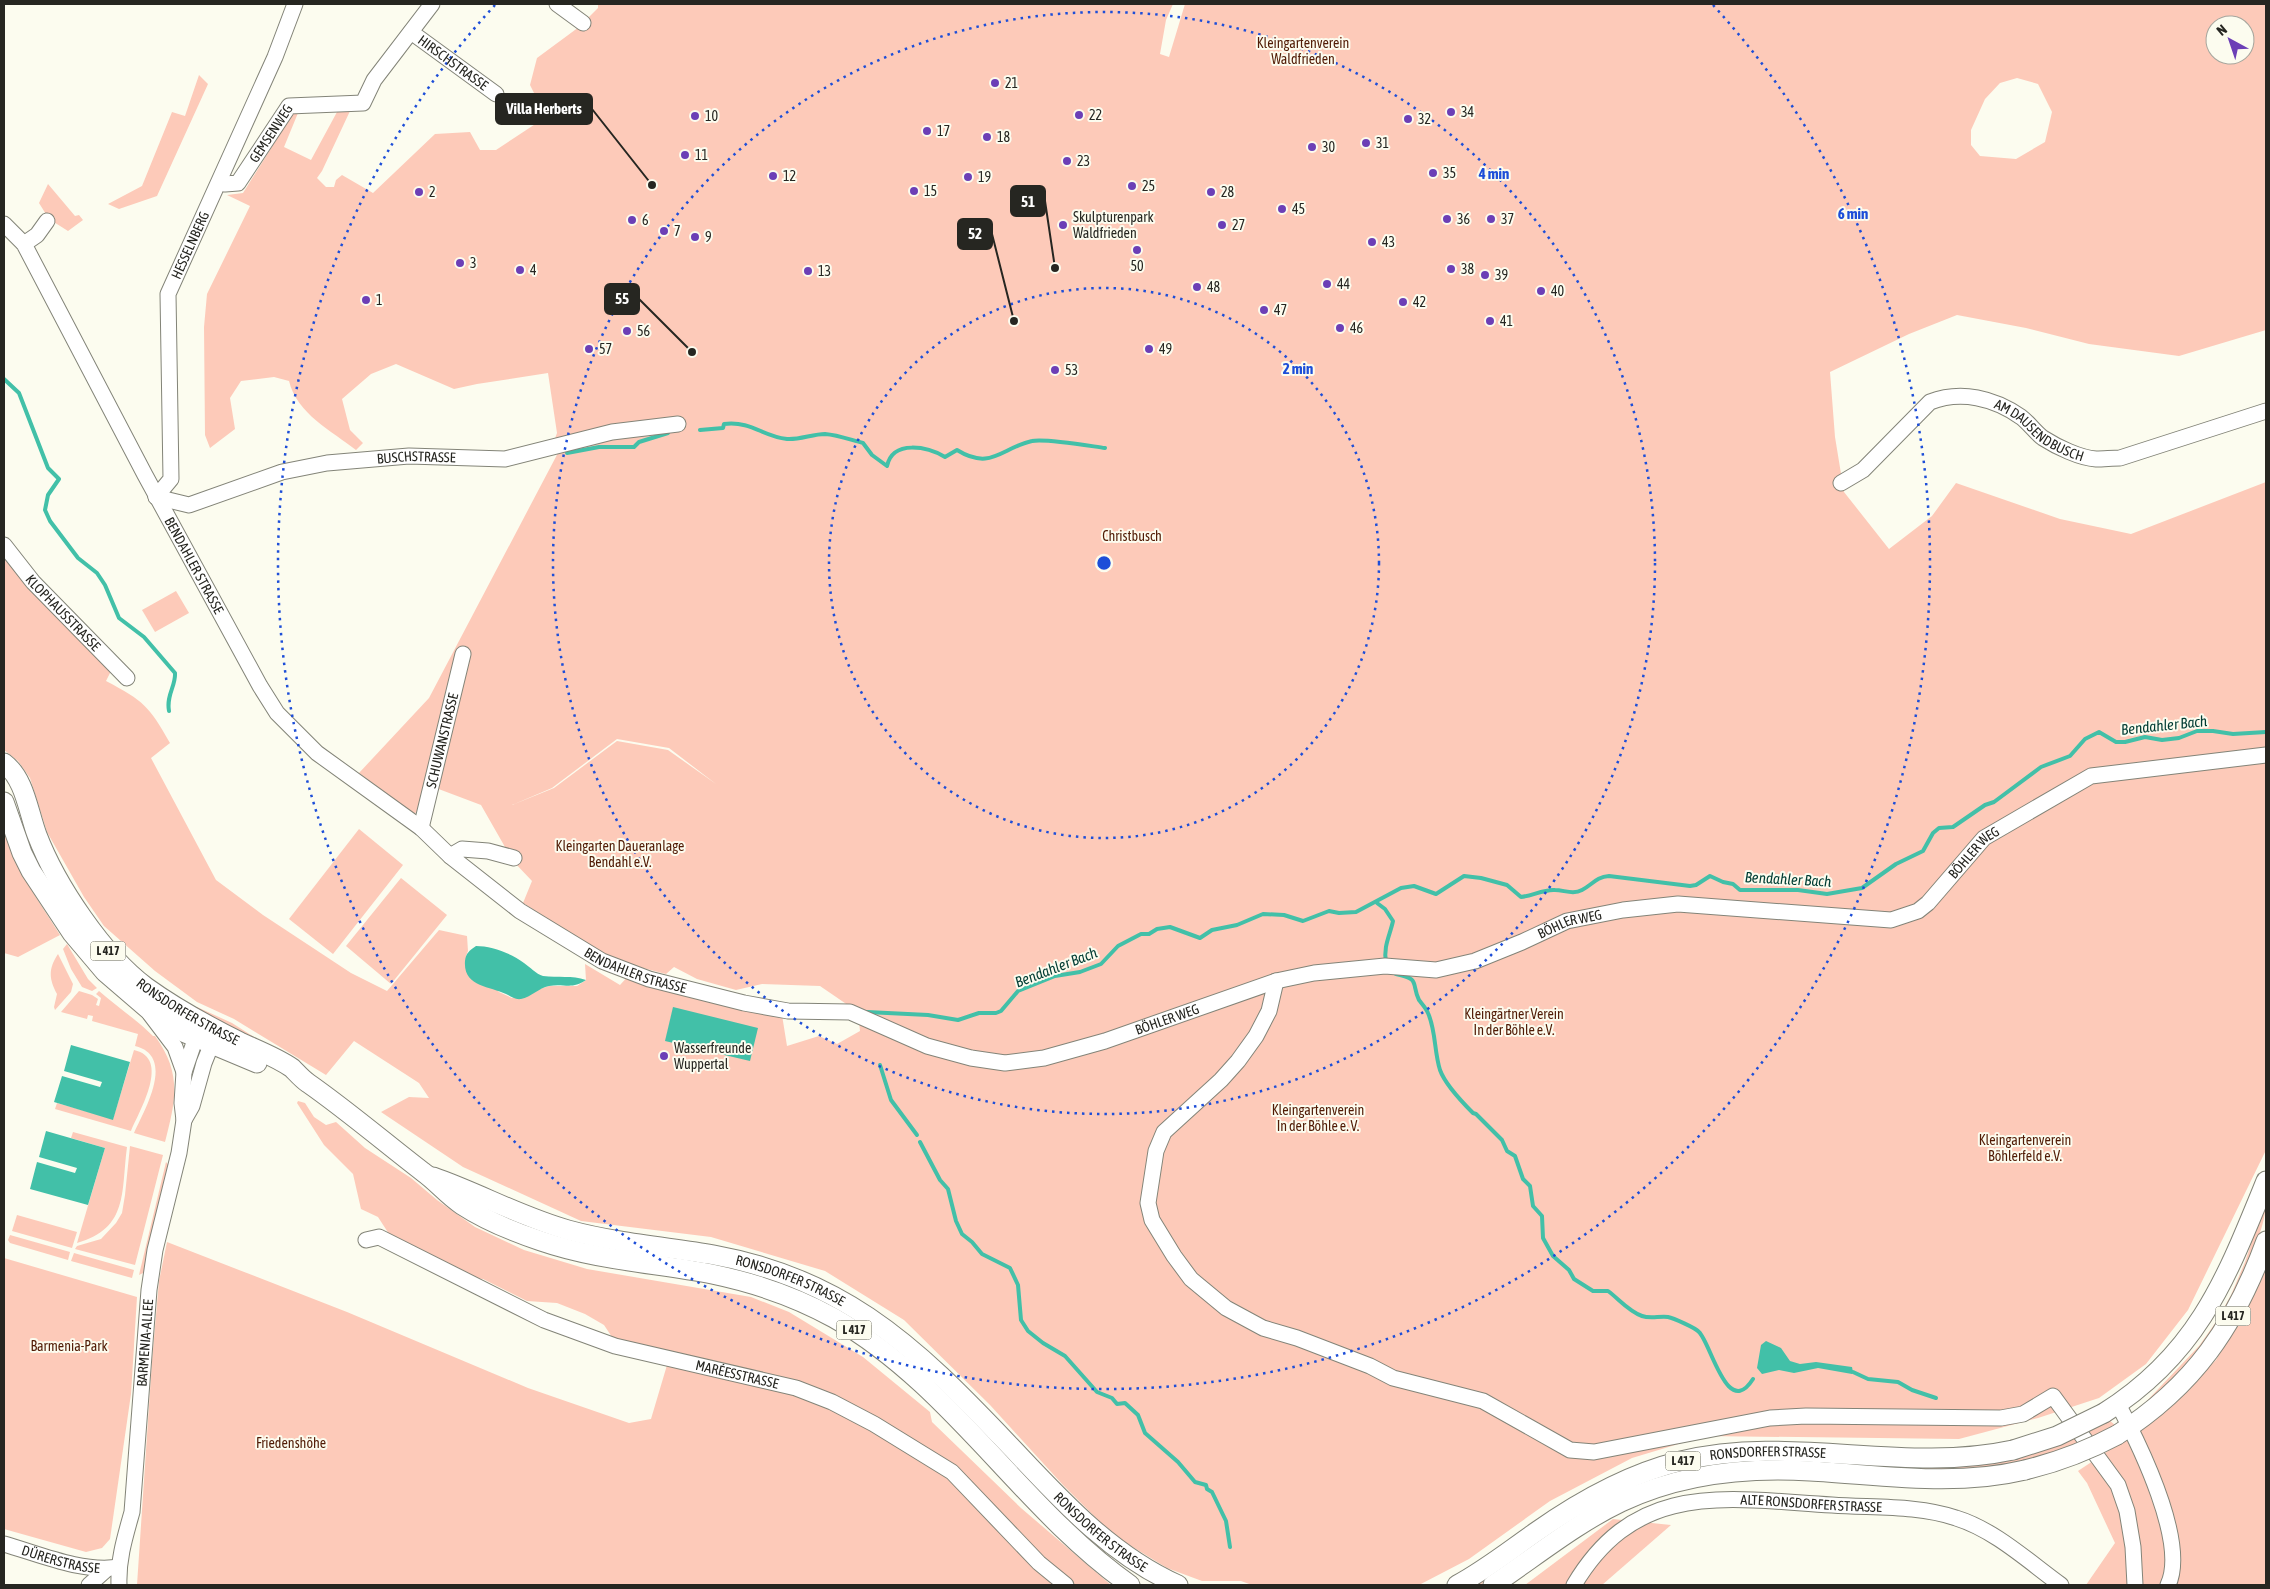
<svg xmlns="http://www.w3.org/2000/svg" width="2270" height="1589" font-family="'Asap Condensed',sans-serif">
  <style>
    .green { fill: #fdcab9; fill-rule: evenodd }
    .water { fill: #42c0a8 }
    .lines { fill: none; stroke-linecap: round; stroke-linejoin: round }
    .stream { stroke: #42c0a8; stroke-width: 4 }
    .minor-casing { stroke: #838478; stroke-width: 17 }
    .major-casing { stroke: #838478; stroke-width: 21 }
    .minor { stroke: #fff; stroke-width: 15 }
    .major { stroke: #fff; stroke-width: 19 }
    .major-bridge-casing { stroke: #838478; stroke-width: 21; stroke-linecap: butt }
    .major-bridge { stroke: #fff; stroke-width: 19 }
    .ring { fill: none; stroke: #1d4ed8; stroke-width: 2.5; stroke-dasharray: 2.5 5 }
    .poi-dot { fill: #6c3fb6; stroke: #fcfcef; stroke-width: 2 }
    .labels { text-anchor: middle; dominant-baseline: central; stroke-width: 4; stroke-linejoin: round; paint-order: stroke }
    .shield { fill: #fcfcef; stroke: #66665f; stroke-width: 1 }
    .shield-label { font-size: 12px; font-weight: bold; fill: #262621 }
    .park-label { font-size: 14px; fill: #511b05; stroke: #fcfcef }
    .street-label { font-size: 14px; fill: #262621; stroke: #fcfcef }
    .poi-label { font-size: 14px; fill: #262621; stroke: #fcfcef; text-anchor: start }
    .water-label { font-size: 15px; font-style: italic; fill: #013c33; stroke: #fcfcef }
    .centre { fill: #1d4ed8; stroke: #fcfcef; stroke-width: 2.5 }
    .ring-label { font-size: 15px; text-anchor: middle; font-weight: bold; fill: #1d4ed8; stroke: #fcfcef; stroke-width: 4; stroke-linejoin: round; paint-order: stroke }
    .leader { fill: none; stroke: #262621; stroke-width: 2 }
    .callout-dot { fill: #262621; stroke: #fcfcef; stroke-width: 2 }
    .callout { fill: #262621; stroke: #262621; stroke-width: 2 }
    .callout-label { font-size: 15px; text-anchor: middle; font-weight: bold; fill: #fff }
  </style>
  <rect width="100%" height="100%" fill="#fcfcef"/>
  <g class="green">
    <path d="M598,4H1173L1166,20L1160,54L1169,57L1185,4H2266V330L2179,356L2089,344L2026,328L1957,315L1909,334L1830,372L1835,437L1844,492L1889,549L1932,516L1956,483L2060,519L2131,534L2266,482V1150L2188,1310L2146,1364L2099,1398L2038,1418L1959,1439L1705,1436L1632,1458L1550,1501L1469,1559L1419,1585H1252L1241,1581H1202L1167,1568L1113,1535L1063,1485L990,1405L904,1320L825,1271L711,1237L581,1221L463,1167L381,1112L409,1097L429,1098L419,1083L354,1041L326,1075L234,1019L197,1002L155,971L104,926L84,897L47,832L30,778L18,761L4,750V551L112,669L106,681C144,701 149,706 170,743L151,758L216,880L263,915L351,973L387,991L439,930L467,936L468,951L466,956L499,992L512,998L549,986H577L586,980L585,964L620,985L630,974L782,1015L787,1046L819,1036L837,1044L860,1031L858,1012L820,986L762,984L736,990L697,979L674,967L666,974L612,960L523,903L532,881L513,861L481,805L428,785L425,799L414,815L359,773L429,698L559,451L552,447L557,433L548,373L477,384L454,389L396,364L371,374L342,399L350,430L363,443L356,450C332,431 297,414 289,381L274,377L241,381L230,398L235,429L210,448L205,435L204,327L207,294L250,206L227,195L243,193L293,113H298L284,147L311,160L337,112L350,111L322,171L317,178L326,187H334L336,180L342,175L373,193L435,134L470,132L480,150H496L546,117L530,85L537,58L579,27L598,8ZM2215,25H2245V55H2215ZM2017,78L2038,84L2052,112L2045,142L2016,159L1980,156L1971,145V130L1985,99L2000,83ZM617,739L669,748L716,784L668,750L617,741L554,788L512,805L552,788Z"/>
    <path d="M199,75L208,84L157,196L119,209L108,204L142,186L172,112L185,116Z"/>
    <path d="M48,184L75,216L79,215L83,220L68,231L49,219L39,203Z"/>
    <path d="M176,591L189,613L155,632L142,610Z"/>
    <path d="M4,826L32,891L60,935L18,957L4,953Z"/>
    <path d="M359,829L403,865L333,954L289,919Z"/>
    <path d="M401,878L447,915L391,984L346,946Z"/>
    <path d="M67,944L88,979L97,988L92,991L82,987L71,969L63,949Z"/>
    <path d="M58,954L73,984L71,992L55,1010L54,1007L57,994C49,979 48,969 58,954Z"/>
    <path d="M79,991L92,995L98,999L96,1005L99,1006L101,998L96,994L99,991C117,1007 136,1019 153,1036H155C182,1073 176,1100 165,1142L134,1133C145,1109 176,1056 135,1046L138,1034L92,1021L93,1016L88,1015L87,1019L61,1012Z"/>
    <path d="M197,1007L232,1023L284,1056L195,1012Z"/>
    <path d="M134,1050C171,1058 140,1110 131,1131L55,1109L57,1103L113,1119Z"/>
    <path d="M298,1101L305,1103L314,1117L326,1125L336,1122L365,1148L411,1178L437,1200L475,1227L524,1250L587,1269L751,1297L789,1312L863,1357L930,1412L932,1422L1021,1508L1111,1585H137L152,1361L159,1281L167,1242L347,1312L528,1388L629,1423L651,1419L670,1355L612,1337L604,1325L585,1314L557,1303L527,1301L483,1279L463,1277L389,1234L378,1217L361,1209L353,1174L324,1145L297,1103Z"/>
    <path d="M73,1132L127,1147C121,1192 129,1228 77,1243L105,1148L71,1138Z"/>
    <path d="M130,1146L163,1155L135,1265L75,1249L77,1246L101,1239L116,1223L122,1213L125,1195Z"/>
    <path d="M166,1162L171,1168L147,1271L139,1275Z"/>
    <path d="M2266,1199C2266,1218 2260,1233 2254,1250C2232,1312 2193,1366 2142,1406L2199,1346L2216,1322L2231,1295L2245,1262Z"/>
    <path d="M17,1215L77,1232L72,1248L12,1231Z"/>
    <path d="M10,1235L70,1252L68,1260L10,1243L8,1240Z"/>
    <path d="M2266,1252V1585H2086L2115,1543L2087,1483L2078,1471L2150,1423L2216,1360L2246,1306Z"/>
    <path d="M74,1253L134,1270L132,1278L71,1261Z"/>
    <path d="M4,1258L137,1297L131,1394L110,1539L102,1548L86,1552L4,1529Z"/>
    <path d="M2109,1420L2115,1425L2090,1441L2026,1463L1949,1472L1770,1462L1581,1515L1480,1585H1471L1557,1526L1642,1481L1701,1464L1764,1459L1927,1468L1970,1465Z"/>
    <path d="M1613,1519L1671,1525L1602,1585H1525Z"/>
  </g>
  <g class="water">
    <path d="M476,946C491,946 511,953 524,963C530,967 536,974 543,976C558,978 572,975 586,980C572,990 564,983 549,986C539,988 531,997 521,999C515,1000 511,996 506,994C490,986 463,987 465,961C466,953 469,951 476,946Z"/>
    <path d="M673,1007L758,1028L750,1061L665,1041Z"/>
    <path d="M71,1045L130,1062L113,1120L54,1102L62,1076L100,1087L102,1082L64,1071Z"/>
    <path d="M46,1131L105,1148L88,1205L30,1189L37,1162L75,1173L77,1168L39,1157Z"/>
    <path d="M1766,1341L1781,1348L1790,1361L1800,1364L1816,1362L1852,1367L1853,1372L1852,1374L1818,1368L1794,1373L1779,1370L1762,1374L1757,1368L1761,1345Z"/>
  </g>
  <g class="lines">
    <g class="stream">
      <path d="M4,379L19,393L48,468L59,479L48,495L45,510L50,521L78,558L97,573L105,585L119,618L144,637L175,673C176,686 166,695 169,711"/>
      <path d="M700,430L723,428L724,424C753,421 761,436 787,439C799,440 813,434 825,434C838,435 851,440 863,443L872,455L887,466C893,439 928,447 945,457L957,450C991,471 1001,448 1032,441C1044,438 1090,446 1105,448"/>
      <path d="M567,453L599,447H634L639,442L668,433"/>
      <path d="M1377,903L1385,909L1393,921C1390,935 1383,947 1386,962"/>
      <path d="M1396,974C1421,979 1411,984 1419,1000C1422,1004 1426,1008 1428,1013C1436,1031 1434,1051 1440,1070C1445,1084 1462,1102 1473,1113L1476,1114L1502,1140L1507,1151L1515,1156L1523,1179L1530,1186L1533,1206L1542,1216L1543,1238L1553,1256L1569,1270L1574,1279L1593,1291H1608C1619,1299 1628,1311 1642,1316C1650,1319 1659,1316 1668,1317C1673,1318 1696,1328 1699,1332C1711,1343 1727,1420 1753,1379"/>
      <path d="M867,1012L928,1015L958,1020L979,1013H996L1001,1011L1018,991L1055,976L1080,972L1101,964L1118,946L1141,934H1149L1157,929L1170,927L1200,938L1212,930L1237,925L1263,914L1284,915L1303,921L1329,911L1339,913L1356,912L1401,888L1414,886L1436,894L1464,876L1481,878L1507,885L1521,897C1532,896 1544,889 1555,890C1564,890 1573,895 1582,890C1592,885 1596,877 1609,876L1690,886L1696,885L1710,876L1723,882L1733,884L1740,890H1798L1827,894L1862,888L1896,864L1923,851L1933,833L1939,828L1953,827L1985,805L1994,802L2041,767L2070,756L2085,739L2099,732L2116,742H2125L2145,737L2162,740L2179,738L2197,731H2213L2233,734L2266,732"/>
      <path d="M880,1065L891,1100L917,1135"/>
      <path d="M920,1142L940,1180L948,1189L956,1221L962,1234L972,1242L982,1254L1010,1268L1018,1285L1021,1320L1028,1331L1043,1343L1065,1356L1097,1392L1112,1398L1117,1404L1125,1403L1138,1415L1145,1433L1178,1462L1195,1482L1206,1485L1207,1489L1212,1492L1226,1521L1230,1547"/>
      <path d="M1853,1372L1868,1379L1898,1382L1912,1390L1936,1398"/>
    </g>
    <g class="minor-casing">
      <g id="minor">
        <path d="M557,4L583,23"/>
        <path id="s1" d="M411,32L496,94"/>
        <path id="s2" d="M220,182L225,184L238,183L289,106L363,103L374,80L432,4"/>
        <path id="s3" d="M4,224L24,244L145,475L260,686L277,713L317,753L421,828L450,856L520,911L602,961L649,979L744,1003L788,1011L850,1012L927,1046L971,1058L1005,1063L1044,1058L1105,1041L1276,981L1314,973L1385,966L1436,970L1475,961L1522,942L1567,921L1623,910L1678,904L1891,920L1918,911L1928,903L1984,838L2091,776L2266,755"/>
        <path d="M24,244L37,235L47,221"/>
        <path id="s4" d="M1841,483L1863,470L1930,402C1961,390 1994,398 2021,417C2029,423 2035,432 2043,438C2057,447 2080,458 2096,459C2104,459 2112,458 2120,458L2266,411"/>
        <path id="s5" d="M156,497L189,505L282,472L327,463L409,456L505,459L612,432L678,424"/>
        <path id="s6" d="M156,497L171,479L168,294L275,57L295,4"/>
        <path id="s7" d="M4,545L33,582L127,678"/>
        <path id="s8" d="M421,828L463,654"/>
        <path d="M450,856L462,849L488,851L514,858"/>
        <path d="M1276,981L1269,1011L1256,1036L1238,1061L1221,1080L1164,1132L1156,1151L1148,1203L1152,1220L1174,1256L1191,1279L1226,1308L1263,1328L1297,1338L1370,1366L1393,1378L1483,1401L1570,1450L1594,1452L1770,1418L1806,1416L2001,1418L2023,1414L2053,1396L2118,1485L2127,1511L2133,1547L2135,1585"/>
        <path d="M150,1014L175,1047L184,1072"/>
        <path d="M184,1120L192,1106L204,1063L216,1033"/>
        <path id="s9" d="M366,1240L379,1237L544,1320L615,1346L796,1388L832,1402L874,1424L952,1472L1039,1563L1066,1585"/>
        <path d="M2118,1404C2139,1444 2188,1543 2168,1585"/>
        <path id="s10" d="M4,1544C39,1554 82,1573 119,1567"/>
        <path d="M89,1585L107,1569"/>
        <path id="s11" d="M119,1585C118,1559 125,1537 132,1512L149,1290L155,1250L179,1153L184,1120L182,1103L184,1072L199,1028"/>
        <path id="s12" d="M1574,1585C1637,1479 1727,1499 1832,1505C1873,1508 1918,1505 1956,1518C1995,1530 2029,1562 2061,1585"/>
      </g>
    </g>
    <g class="major-casing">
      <g id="major">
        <path id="s13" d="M4,763C25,779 28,811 37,835C56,885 103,955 146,987C175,1008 208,1026 240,1042C257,1050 276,1057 292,1068C297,1073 302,1079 308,1083C348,1111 384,1142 423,1172C437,1182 447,1195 462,1205C485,1220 514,1232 541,1241C596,1260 654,1263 712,1274C755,1283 796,1297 834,1318C952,1385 1021,1508 1130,1585"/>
        <path d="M4,802L22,853L31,871L72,933L105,972L155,1015L183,1032L257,1063"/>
        <path id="s14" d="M433,1177C479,1193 521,1217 568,1230C616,1243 666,1247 714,1255C769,1265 822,1286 868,1317C923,1354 968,1402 1013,1449C1062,1501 1111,1555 1178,1585"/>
        <path d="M2104,1413C2198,1354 2226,1279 2266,1181"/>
        <path d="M2117,1435C2194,1386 2235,1326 2266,1241"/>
        <path id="s15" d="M1457,1585C1485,1570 1510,1550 1536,1532C1580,1501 1628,1474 1681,1461C1791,1434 1902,1474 2013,1450"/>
        <path d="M1493,1585C1535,1557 1575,1524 1621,1502C1680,1474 1745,1467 1810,1471C1882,1475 1954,1487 2025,1470"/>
      </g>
    </g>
    <use href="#minor" class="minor"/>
    <use href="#major" class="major"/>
    <g class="major-bridge-casing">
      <g id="major-bridge">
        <path d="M2013,1450L2057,1436L2104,1413"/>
        <path d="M2025,1470C2058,1462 2087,1451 2117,1435"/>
      </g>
    </g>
    <use href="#major-bridge" class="major-bridge"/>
  </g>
  <g class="ring">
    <circle cx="1104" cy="563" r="275"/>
    <circle cx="1104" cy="563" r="551"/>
    <path d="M1713 5A826 826 0 1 1 495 5"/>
  </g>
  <g class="poi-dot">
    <circle cx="995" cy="83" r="5"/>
    <circle cx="1451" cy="112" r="5"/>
    <circle cx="1079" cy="115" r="5"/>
    <circle cx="695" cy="116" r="5"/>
    <circle cx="1408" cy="119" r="5"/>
    <circle cx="927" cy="131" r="5"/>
    <circle cx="987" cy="137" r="5"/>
    <circle cx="1366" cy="143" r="5"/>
    <circle cx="1312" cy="147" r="5"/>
    <circle cx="685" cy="155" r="5"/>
    <circle cx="1067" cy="161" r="5"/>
    <circle cx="1433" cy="173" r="5"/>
    <circle cx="773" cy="176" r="5"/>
    <circle cx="968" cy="177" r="5"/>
    <circle cx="1132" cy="186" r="5"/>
    <circle cx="914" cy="191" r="5"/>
    <circle cx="419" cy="192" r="5"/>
    <circle cx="1211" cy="192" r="5"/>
    <circle cx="1282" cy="209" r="5"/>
    <circle cx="1447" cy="219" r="5"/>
    <circle cx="1491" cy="219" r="5"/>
    <circle cx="632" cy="220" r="5"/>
    <circle cx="1063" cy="225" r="5"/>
    <circle cx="1222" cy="225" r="5"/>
    <circle cx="664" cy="231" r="5"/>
    <circle cx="695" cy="237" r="5"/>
    <circle cx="1372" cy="242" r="5"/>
    <circle cx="1137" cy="250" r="5"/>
    <circle cx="460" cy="263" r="5"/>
    <circle cx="1451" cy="269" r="5"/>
    <circle cx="520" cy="270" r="5"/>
    <circle cx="808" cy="271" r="5"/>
    <circle cx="1485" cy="275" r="5"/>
    <circle cx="1327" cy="284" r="5"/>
    <circle cx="1197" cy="287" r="5"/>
    <circle cx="1541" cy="291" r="5"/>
    <circle cx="366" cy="300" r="5"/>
    <circle cx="1403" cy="302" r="5"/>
    <circle cx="1264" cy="310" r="5"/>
    <circle cx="1490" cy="321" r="5"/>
    <circle cx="1340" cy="328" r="5"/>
    <circle cx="627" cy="331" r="5"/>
    <circle cx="589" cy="349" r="5"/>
    <circle cx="1149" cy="349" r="5"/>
    <circle cx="1055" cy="370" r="5"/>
    <circle cx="664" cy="1056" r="5"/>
  </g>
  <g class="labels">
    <g class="shield">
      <rect x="90.5" y="941.5" width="35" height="19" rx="4"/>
      <rect x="2215.5" y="1306.5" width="35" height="19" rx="4"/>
      <rect x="836.5" y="1320.5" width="35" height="19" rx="4"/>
      <rect x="1665.5" y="1451.5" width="35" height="19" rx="4"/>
    </g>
    <g class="shield-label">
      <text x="108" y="951">L 417</text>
      <text x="2233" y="1316">L 417</text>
      <text x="854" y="1330">L 417</text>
      <text x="1683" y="1461">L 417</text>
    </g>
    <g class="park-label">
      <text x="1303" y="43">Kleingartenverein<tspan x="1303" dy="16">Waldfrieden</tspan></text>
      <text x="1132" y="536">Christbusch</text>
      <text x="620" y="846">Kleingarten Daueranlage<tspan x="620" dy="16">Bendahl e.V.</tspan></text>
      <text x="1514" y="1014">Kleingärtner Verein<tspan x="1514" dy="16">In der Böhle e.V.</tspan></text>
      <text x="1318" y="1110">Kleingartenverein<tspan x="1318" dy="16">In der Böhle e. V.</tspan></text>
      <text x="2025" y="1140">Kleingartenverein<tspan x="2025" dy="16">Böhlerfeld e.V.</tspan></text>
      <text x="69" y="1346">Barmenia-Park</text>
      <text x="291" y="1443">Friedenshöhe</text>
    </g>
    <g class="street-label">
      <text stroke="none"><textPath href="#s1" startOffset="52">HIRSCHSTRASSE</textPath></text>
      <text stroke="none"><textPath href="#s2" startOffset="78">GEMSENWEG</textPath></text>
      <text stroke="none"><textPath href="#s6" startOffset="262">HESSELNBERG</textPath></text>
      <text stroke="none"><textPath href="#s4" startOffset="240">AM DAUSENDBUSCH</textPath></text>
      <text stroke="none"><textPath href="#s5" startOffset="268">BUSCHSTRASSE</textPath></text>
      <text stroke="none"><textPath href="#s3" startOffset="392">BENDAHLER STRASSE</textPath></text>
      <text stroke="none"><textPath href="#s7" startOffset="90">KLOPHAUSSTRASSE</textPath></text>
      <text stroke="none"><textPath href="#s8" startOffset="90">SCHUWANSTRASSE</textPath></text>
      <text stroke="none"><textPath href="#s3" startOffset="2412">BÖHLER WEG</textPath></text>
      <text stroke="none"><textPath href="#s3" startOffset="1978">BÖHLER WEG</textPath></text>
      <text stroke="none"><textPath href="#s3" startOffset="1006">BENDAHLER STRASSE</textPath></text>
      <text stroke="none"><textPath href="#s13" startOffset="318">RONSDORFER STRASSE</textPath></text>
      <text stroke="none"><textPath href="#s3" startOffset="1559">BÖHLER WEG</textPath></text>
      <text stroke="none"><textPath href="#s14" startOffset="374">RONSDORFER STRASSE</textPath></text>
      <text stroke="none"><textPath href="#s11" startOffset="244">BARMENIA-ALLEE</textPath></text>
      <text stroke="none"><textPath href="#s9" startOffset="399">MARÉESSTRASSE</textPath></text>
      <text stroke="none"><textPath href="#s15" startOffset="345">RONSDORFER STRASSE</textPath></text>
      <text stroke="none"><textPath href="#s12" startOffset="269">ALTE RONSDORFER STRASSE</textPath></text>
      <text stroke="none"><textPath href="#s14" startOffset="778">RONSDORFER STRASSE</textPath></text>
      <text stroke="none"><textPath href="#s10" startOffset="59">DÜRERSTRASSE</textPath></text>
    </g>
    <g class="poi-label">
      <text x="1005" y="83">21</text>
      <text x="1461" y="112">34</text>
      <text x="1089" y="115">22</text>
      <text x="705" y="116">10</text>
      <text x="1418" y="119">32</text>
      <text x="937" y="131">17</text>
      <text x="997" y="137">18</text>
      <text x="1376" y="143">31</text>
      <text x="1322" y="147">30</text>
      <text x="695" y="155">11</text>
      <text x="1077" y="161">23</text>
      <text x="1443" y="173">35</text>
      <text x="783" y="176">12</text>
      <text x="978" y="177">19</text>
      <text x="1142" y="186">25</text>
      <text x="924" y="191">15</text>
      <text x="429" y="192">2</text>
      <text x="1221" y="192">28</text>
      <text x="1292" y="209">45</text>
      <text x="1073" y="217">Skulpturenpark<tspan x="1073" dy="16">Waldfrieden</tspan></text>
      <text x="1457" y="219">36</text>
      <text x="1501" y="219">37</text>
      <text x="642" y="220">6</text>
      <text x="1232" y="225">27</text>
      <text x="674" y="231">7</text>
      <text x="705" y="237">9</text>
      <text x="1382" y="242">43</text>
      <text x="470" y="263">3</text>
      <text x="1137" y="266" text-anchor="middle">50</text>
      <text x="1461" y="269">38</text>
      <text x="530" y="270">4</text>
      <text x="818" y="271">13</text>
      <text x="1495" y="275">39</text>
      <text x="1337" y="284">44</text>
      <text x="1207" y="287">48</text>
      <text x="1551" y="291">40</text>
      <text x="376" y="300">1</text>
      <text x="1413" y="302">42</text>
      <text x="1274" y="310">47</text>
      <text x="1500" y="321">41</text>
      <text x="1350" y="328">46</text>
      <text x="637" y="331">56</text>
      <text x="599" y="349">57</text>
      <text x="1159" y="349">49</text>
      <text x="1065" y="370">53</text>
      <text x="674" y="1048">Wasserfreunde<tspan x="674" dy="16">Wuppertal</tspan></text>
    </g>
    <g class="water-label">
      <text transform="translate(2164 725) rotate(-6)">Bendahler Bach</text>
      <text transform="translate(1788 879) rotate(3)">Bendahler Bach</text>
      <text transform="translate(1056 967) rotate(-21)">Bendahler Bach</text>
    </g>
  </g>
  <circle cx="1104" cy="563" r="8" class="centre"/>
  <g class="ring-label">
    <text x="1494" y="179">4 min</text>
    <text x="1853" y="219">6 min</text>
    <text x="1298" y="374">2 min</text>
  </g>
  <path class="leader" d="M652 185L592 109M1055 268L1045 201M1014 321L992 234M692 352L639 299"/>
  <g class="callout-dot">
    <circle cx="652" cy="185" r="5"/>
    <circle cx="1055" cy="268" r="5"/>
    <circle cx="1014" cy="321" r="5"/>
    <circle cx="692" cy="352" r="5"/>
  </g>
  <g class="callout">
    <rect x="496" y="94" width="96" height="30" rx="5"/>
    <rect x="1011" y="186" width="34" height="30" rx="5"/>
    <rect x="958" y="219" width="34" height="30" rx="5"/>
    <rect x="605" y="284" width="34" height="30" rx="5"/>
  </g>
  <g class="callout-label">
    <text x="544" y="114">Villa Herberts</text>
    <text x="1028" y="207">51</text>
    <text x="975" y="239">52</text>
    <text x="622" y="304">55</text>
  </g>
  <rect width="2270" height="1589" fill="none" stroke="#262621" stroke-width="10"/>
  <g transform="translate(2230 40) rotate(320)"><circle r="24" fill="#fcfcef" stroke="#a6a69d"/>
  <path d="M0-4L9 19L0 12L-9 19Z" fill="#6c3fb6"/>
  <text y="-8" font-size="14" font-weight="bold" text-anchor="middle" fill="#262621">N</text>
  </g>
</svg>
